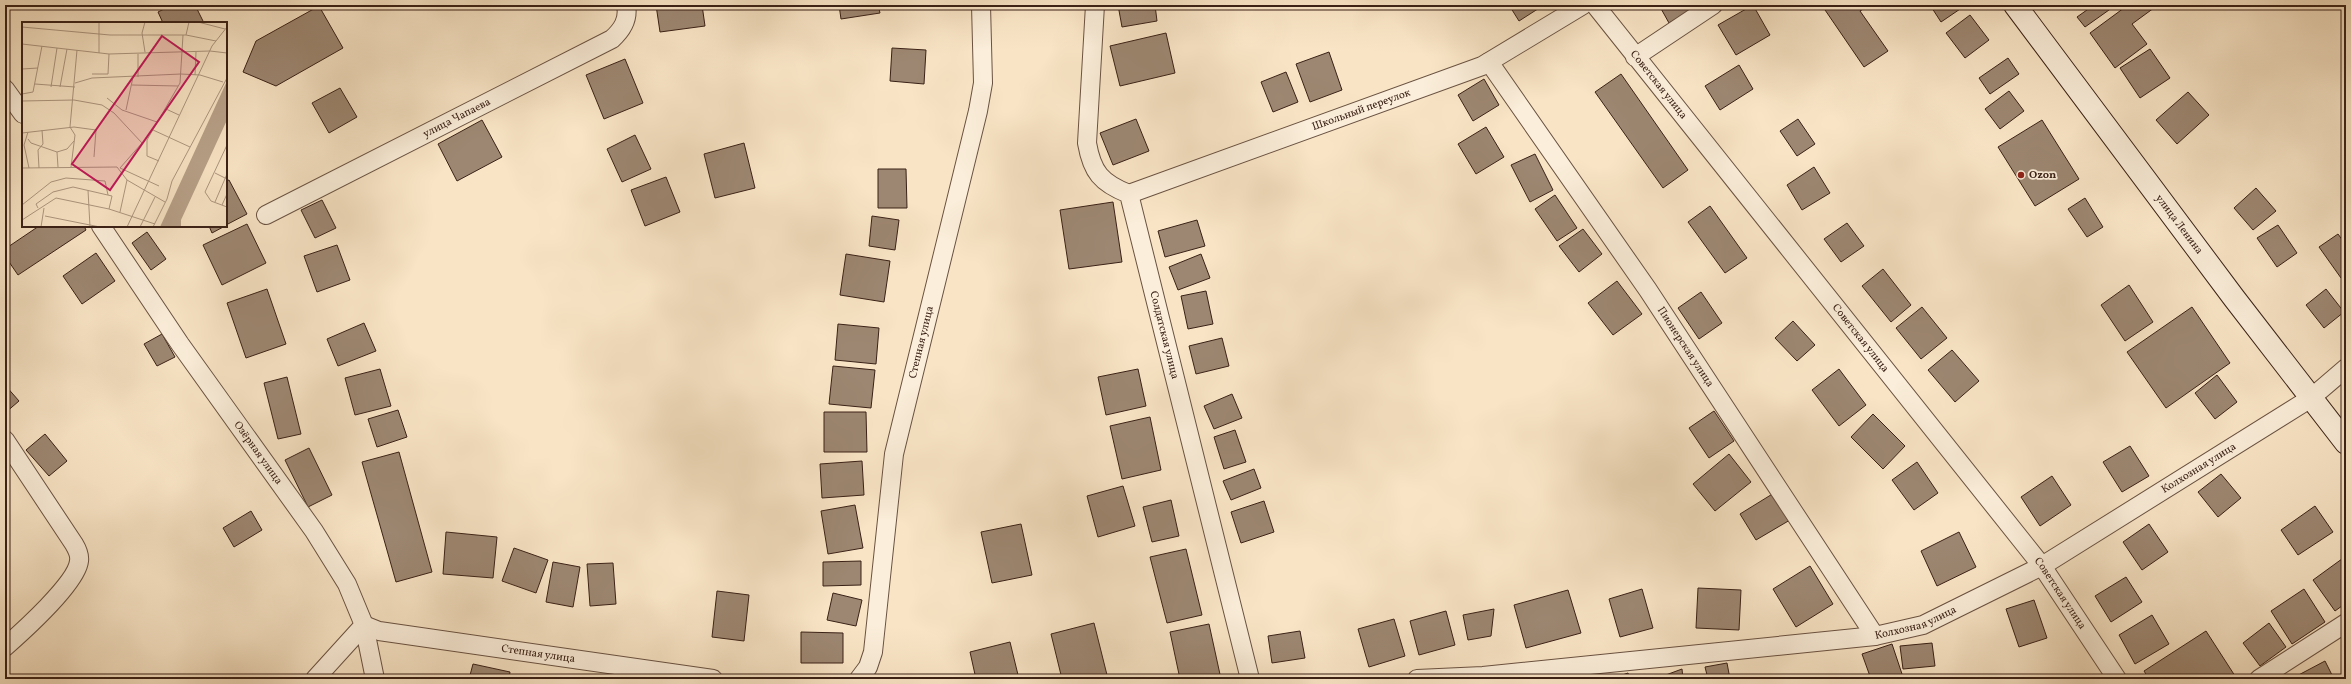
<svg xmlns="http://www.w3.org/2000/svg" width="2351" height="684" font-family="Vollkorn,serif">
  <style>
    .building { fill: #9d8772; stroke: #3a2116 }
    .lines { fill: none; stroke-linecap: round; stroke-linejoin: round }
    .street-casing { stroke: #6a5242; stroke-width: 20 }
    .secondary-casing { stroke: #3a2116; stroke-width: 24 }
    .street { stroke: #fbeeda; stroke-width: 18 }
    .secondary { stroke: #fbeeda; stroke-width: 22 }
    .poi-dot { fill: #8f2418; stroke: #fbeeda; stroke-width: 1.5 }
    .labels { text-anchor: middle; dominant-baseline: central; stroke-width: 3.5; stroke-linejoin: round; paint-order: stroke }
    .street-label { font-size: 11px; fill: #3a2116; stroke: #fbeeda }
    .poi-label { font-size: 11px; font-weight: bold; fill: #3a2116; stroke: #fbeeda; text-anchor: start }
    .inset-road { fill: none; stroke: #ad9780; stroke-width: 1 }
    .view { fill: #c2185b; fill-opacity: 0.15; stroke: #c2185b; stroke-width: 2 }
    .inset-edge { fill: none; stroke: #3a2116; stroke-width: 2 }
  </style>
  <rect width="100%" height="100%" fill="#f9e5c6"/>
  <filter id="stains"><feTurbulence type="fractalNoise" baseFrequency=".005" numOctaves="4"/><feColorMatrix values="0 0 0 0 .2 0 0 0 0 .09 0 0 0 0 .02 0 0 0 .5 -.17"/></filter>
  <radialGradient id="worn" r=".72"><stop offset=".6" stop-color="#630" stop-opacity="0"/><stop offset="1" stop-color="#630" stop-opacity=".3"/></radialGradient>
  <g class="building">
    <path d="M172,5H195L204,23H163L158,12Z"/>
    <path d="M656,5H702L705,26L660,32Z"/>
    <path d="M839,5H878L880,13L841,19Z"/>
    <path d="M1118,5H1155L1157,21L1122,27Z"/>
    <path d="M1509,5H1544L1519,21Z"/>
    <path d="M1659,5H1700L1669,23Z"/>
    <path d="M1753,5L1770,35L1736,55L1718,25Z"/>
    <path d="M1826,5H1870L1860,11L1888,51L1864,67L1823,7Z"/>
    <path d="M1930,5H1966L1941,22Z"/>
    <path d="M2094,5H2116L2085,27L2077,17Z"/>
    <path d="M2128,5H2158L2132,24L2147,44L2115,68L2090,33Z"/>
    <path d="M319,6L343,48L276,86L243,72L256,41Z"/>
    <path d="M1970,15L1989,40L1965,58L1946,33Z"/>
    <path d="M1166,33L1175,73L1120,86L1110,46Z"/>
    <path d="M892,48L926,50L924,84L890,81Z"/>
    <path d="M2150,49L2170,78L2140,98L2120,68Z"/>
    <path d="M1329,52L1342,90L1310,102L1296,64Z"/>
    <path d="M2008,58L2019,74L1990,94L1979,78Z"/>
    <path d="M625,59L643,103L604,119L586,75Z"/>
    <path d="M1739,65L1753,89L1720,110L1705,86Z"/>
    <path d="M1286,72L1298,102L1273,112L1261,82Z"/>
    <path d="M1621,74L1688,170L1663,188L1595,92Z"/>
    <path d="M1484,79L1499,105L1473,121L1458,95Z"/>
    <path d="M340,88L357,117L329,133L312,103Z"/>
    <path d="M2009,91L2024,111L2000,129L1985,109Z"/>
    <path d="M2188,92L2209,115L2177,144L2156,120Z"/>
    <path d="M1136,119L1149,151L1113,165L1100,133Z"/>
    <path d="M1798,119L1815,144L1797,156L1780,131Z"/>
    <path d="M482,120L502,157L457,181L438,144Z"/>
    <path d="M2042,120L2079,179L2035,206L1998,147Z"/>
    <path d="M1486,127L1504,157L1476,174L1458,144Z"/>
    <path d="M635,135L651,169L622,182L607,149Z"/>
    <path d="M744,143L755,188L715,198L704,154Z"/>
    <path d="M1535,154L1553,190L1530,202L1511,165Z"/>
    <path d="M1814,167L1830,193L1802,210L1787,185Z"/>
    <path d="M878,169H906L907,208H878Z"/>
    <path d="M666,177L680,212L645,226L631,190Z"/>
    <path d="M229,180L247,214L226,225V181Z"/>
    <path d="M2256,188L2276,211L2253,230L2234,208Z"/>
    <path d="M1555,195L1577,228L1557,241L1535,209Z"/>
    <path d="M2085,198L2103,227L2087,237L2068,209Z"/>
    <path d="M322,200L336,228L315,238L301,210Z"/>
    <path d="M1113,202L1122,262L1069,269L1060,210Z"/>
    <path d="M1710,206L1747,258L1725,273L1688,222Z"/>
    <path d="M872,216L899,220L895,250L869,246Z"/>
    <path d="M1197,220L1205,246L1165,257L1158,231Z"/>
    <path d="M1847,223L1864,246L1841,262L1824,239Z"/>
    <path d="M247,224L266,263L222,285L203,245Z"/>
    <path d="M2278,225L2297,253L2277,267L2257,238Z"/>
    <path d="M39,226H84L86,230L18,275L5,256V249Z"/>
    <path d="M209,226H225L212,233Z"/>
    <path d="M1583,229L1602,254L1579,272L1559,246Z"/>
    <path d="M147,232L166,259L151,270L132,243Z"/>
    <path d="M2338,234L2346,245V274L2341,278L2319,247Z"/>
    <path d="M337,245L350,280L317,292L304,256Z"/>
    <path d="M96,253L115,281L82,304L63,276Z"/>
    <path d="M846,254L890,261L884,302L840,295Z"/>
    <path d="M1201,254L1210,278L1178,290L1169,267Z"/>
    <path d="M1883,269L1911,305L1891,322L1862,286Z"/>
    <path d="M1617,281L1642,314L1613,335L1588,303Z"/>
    <path d="M2129,285L2153,322L2125,341L2101,305Z"/>
    <path d="M267,289L286,344L246,358L227,303Z"/>
    <path d="M2326,289L2344,312L2324,328L2306,305Z"/>
    <path d="M1206,291L1213,324L1188,329L1181,296Z"/>
    <path d="M1701,292L1722,323L1699,339L1678,308Z"/>
    <path d="M1922,307L1947,338L1921,359L1896,328Z"/>
    <path d="M2192,307L2230,363L2166,408L2127,352Z"/>
    <path d="M1793,321L1815,345L1797,361L1775,338Z"/>
    <path d="M364,323L376,351L338,366L327,339Z"/>
    <path d="M838,324L879,328L876,364L835,360Z"/>
    <path d="M162,334L175,357L157,366L144,344Z"/>
    <path d="M1222,338L1229,366L1196,374L1189,346Z"/>
    <path d="M1952,350L1979,381L1955,402L1928,370Z"/>
    <path d="M833,366L875,370L871,408L829,404Z"/>
    <path d="M380,369L391,406L355,415L345,378Z"/>
    <path d="M1138,369L1146,406L1106,415L1098,377Z"/>
    <path d="M1839,369L1866,405L1839,426L1812,390Z"/>
    <path d="M2217,375L2237,402L2215,419L2195,393Z"/>
    <path d="M287,377L301,434L278,439L264,383Z"/>
    <path d="M5,385L19,401L5,413Z"/>
    <path d="M1232,394L1242,418L1214,429L1204,406Z"/>
    <path d="M398,410L407,437L377,447L368,419Z"/>
    <path d="M1714,411L1734,441L1709,458L1689,428Z"/>
    <path d="M824,412H866L867,452H824Z"/>
    <path d="M1873,414L1905,446L1883,469L1851,437Z"/>
    <path d="M1150,417L1161,470L1122,479L1110,426Z"/>
    <path d="M1235,430L1246,462L1224,469L1214,437Z"/>
    <path d="M45,434L67,461L49,476L26,450Z"/>
    <path d="M2130,446L2149,476L2122,492L2103,462Z"/>
    <path d="M309,448L332,495L308,507L285,460Z"/>
    <path d="M399,452L432,572L396,582L362,462Z"/>
    <path d="M1729,454L1751,482L1715,511L1693,484Z"/>
    <path d="M862,461L864,495L822,498L820,464Z"/>
    <path d="M1917,462L1938,493L1914,510L1892,480Z"/>
    <path d="M1254,469L1261,488L1231,500L1223,481Z"/>
    <path d="M2221,474L2241,498L2218,517L2198,492Z"/>
    <path d="M2052,476L2071,505L2040,526L2021,497Z"/>
    <path d="M1123,486L1135,526L1098,537L1087,496Z"/>
    <path d="M1774,493L1790,520L1756,540L1740,514Z"/>
    <path d="M1171,500L1179,536L1152,542L1143,507Z"/>
    <path d="M1264,501L1274,532L1241,543L1231,512Z"/>
    <path d="M855,505L863,548L828,554L821,511Z"/>
    <path d="M2315,506L2333,532L2298,555L2281,530Z"/>
    <path d="M251,511L262,530L234,547L223,528Z"/>
    <path d="M1021,524L1032,575L992,583L981,532Z"/>
    <path d="M2149,524L2168,552L2142,570L2123,542Z"/>
    <path d="M446,532L497,537L493,578L443,574Z"/>
    <path d="M1959,532L1976,567L1937,586L1921,551Z"/>
    <path d="M514,548L548,560L536,593L502,581Z"/>
    <path d="M1186,549L1202,615L1167,623L1150,557Z"/>
    <path d="M2346,556V603L2335,611L2313,580Z"/>
    <path d="M861,561V585L823,586V562Z"/>
    <path d="M553,562L580,567L573,607L546,602Z"/>
    <path d="M613,563L616,604L590,606L587,564Z"/>
    <path d="M1810,566L1833,604L1796,627L1773,589Z"/>
    <path d="M2126,577L2142,602L2111,622L2095,596Z"/>
    <path d="M1698,588L1741,590L1739,630L1696,628Z"/>
    <path d="M1642,589L1653,628L1620,637L1609,599Z"/>
    <path d="M2304,589L2325,622L2292,644L2271,611Z"/>
    <path d="M1568,590L1581,633L1526,648L1514,605Z"/>
    <path d="M717,591L749,595L744,641L712,637Z"/>
    <path d="M833,593L862,600L856,626L827,620Z"/>
    <path d="M2034,600L2047,638L2019,647L2006,609Z"/>
    <path d="M1494,609L1491,636L1468,640L1463,615Z"/>
    <path d="M1446,611L1455,645L1419,655L1410,621Z"/>
    <path d="M2152,615L2169,644L2135,664L2119,635Z"/>
    <path d="M1394,619L1405,656L1369,667L1358,629Z"/>
    <path d="M1094,623L1108,679H1062L1051,634Z"/>
    <path d="M2269,623L2286,647L2260,666L2243,643Z"/>
    <path d="M1209,624L1221,679H1180L1170,632Z"/>
    <path d="M1300,631L1305,658L1272,663L1268,636Z"/>
    <path d="M2206,631L2237,679H2149L2144,671Z"/>
    <path d="M801,632L843,633V663H801Z"/>
    <path d="M1010,642L1019,679H976L970,652Z"/>
    <path d="M1932,643L1935,666L1903,669L1900,646Z"/>
    <path d="M1892,644L1903,677L1896,679H1871L1862,654Z"/>
    <path d="M2325,661L2334,679H2291Z"/>
    <path d="M1727,663L1730,679H1708L1705,667Z"/>
    <path d="M473,664L510,672L509,679H469Z"/>
    <path d="M1682,669L1683,679H1655Z"/>
    <path d="M1628,673L1630,679H1611Z"/>
  </g>
  <g class="lines">
    <g class="street-casing">
      <g id="street">
        <path id="s1" d="M1095,5L1087,143C1092,172 1101,183 1129,194L1250,679"/>
        <path id="s2" d="M1595,5L2042,566L2117,679"/>
        <path d="M1635,57L1713,5"/>
        <path id="s3" d="M1489,62L1648,290L1875,636"/>
        <path d="M5,89L23,114"/>
        <path id="s4" d="M1129,194L1482,66L1583,5"/>
        <path id="s5" d="M266,215L612,39C622,30 629,20 626,5"/>
        <path id="s6" d="M101,226L180,344L314,531L347,584L364,625L315,679"/>
        <path d="M5,440L74,544C77,549 80,555 79,561C77,583 22,632 5,647"/>
        <path id="s7" d="M364,625L379,631L713,679"/>
        <path d="M364,625L375,679"/>
        <path id="s8" d="M859,679L868,667L873,652L894,454L978,111L983,83L981,5"/>
        <path id="s9" d="M1417,679L1483,676L1875,636L1923,625L2042,566L2311,398L2346,368"/>
        <path d="M2259,679L2346,623"/>
      </g>
    </g>
    <g class="secondary-casing">
      <g id="secondary">
        <path id="s10" d="M2015,5L2234,298L2346,443"/>
      </g>
    </g>
    <use href="#street" class="street"/>
    <use href="#secondary" class="secondary"/>
  </g>
  <circle class="poi-dot" cx="2021" cy="175" r="4"/>
  <g class="labels">
    <g class="street-label">
      <text stroke="none"><textPath href="#s2" startOffset="102">Советская улица</textPath></text>
      <text stroke="none"><textPath href="#s4" startOffset="247">Школьный переулок</textPath></text>
      <text stroke="none"><textPath href="#s5" startOffset="214">улица Чапаева</textPath></text>
      <text stroke="none"><textPath href="#s10" startOffset="274">улица Ленина</textPath></text>
      <text stroke="none"><textPath href="#s1" startOffset="354">Солдатская улица</textPath></text>
      <text stroke="none"><textPath href="#s2" startOffset="426">Советская улица</textPath></text>
      <text stroke="none"><textPath href="#s8" startOffset="345">Степная улица</textPath></text>
      <text stroke="none"><textPath href="#s3" startOffset="346">Пионерская улица</textPath></text>
      <text stroke="none"><textPath href="#s6" startOffset="276">Озёрная улица</textPath></text>
      <text stroke="none"><textPath href="#s9" startOffset="827">Колхозная улица</textPath></text>
      <text stroke="none"><textPath href="#s2" startOffset="750">Советская улица</textPath></text>
      <text stroke="none"><textPath href="#s9" startOffset="503">Колхозная улица</textPath></text>
      <text stroke="none"><textPath href="#s7" startOffset="177">Степная улица</textPath></text>
    </g>
    <g class="poi-label">
      <text x="2029" y="175">Ozon</text>
    </g>
  </g>
  <g transform="translate(22 22)">
    <rect width="205" height="205" fill="#f9e5c6"/>
    <path d="M205,59V98L159,198V205H138Z" fill="#b8a28a"/>
    <path class="inset-road" d="M77,0V31M123,0L120,11L123,30M176,0L203,7M0,5L88,13H164L194,19M164,13L167,0M0,22L87,32L188,29M188,29L205,31M0,47L16,46M70,52H86L87,32M173,53L174,30M116,55V32M53,61L70,56L159,52L178,53L201,60M13,62L53,65M110,63L156,64M29,65L35,26M38,65L45,27M0,72L11,70L20,24M85,76L100,88L135,100M0,79L52,78L80,83L92,91L120,121L98,146L137,164M144,87L157,93M104,88L111,55M131,108L168,125M6,110L2,123L7,146M0,111L52,105L74,108L72,135M6,117L9,121L35,130L45,127L52,119M205,123L183,170L189,179L205,185M35,130L36,145M137,139L125,134V118L158,61L161,13M49,145L53,113L48,105L55,28M0,146L95,145L105,158L143,180M17,146L16,128L21,122L20,108M193,151L205,157M66,168L68,205M193,180L205,152M0,183L29,160L44,156L83,159L86,173M200,183L205,172M16,186L14,182L31,170L51,165L90,174L87,187M98,190L105,158M23,194L78,205M0,198L34,176L87,187L133,202M19,205L22,186M105,205L190,24L205,5M118,205L133,175M131,205L145,177L150,159L205,56"/>
    <path class="view" d="M140,14L177,40L88,168L50,142Z"/>
    <rect width="205" height="205" class="inset-edge"/>
  </g>
  <rect width="2351" height="684" fill="none" stroke="#f9e5c6" stroke-width="20"/>
  <rect x="6" y="6" width="2339" height="672" fill="none" stroke="#3a2116" stroke-width="2"/>
  <rect x="10" y="10" width="2331" height="664" fill="none" stroke="#3a2116"/>
  <rect width="100%" height="100%" filter="url(#stains)"/>
  <rect width="100%" height="100%" fill="url(#worn)"/>
</svg>
